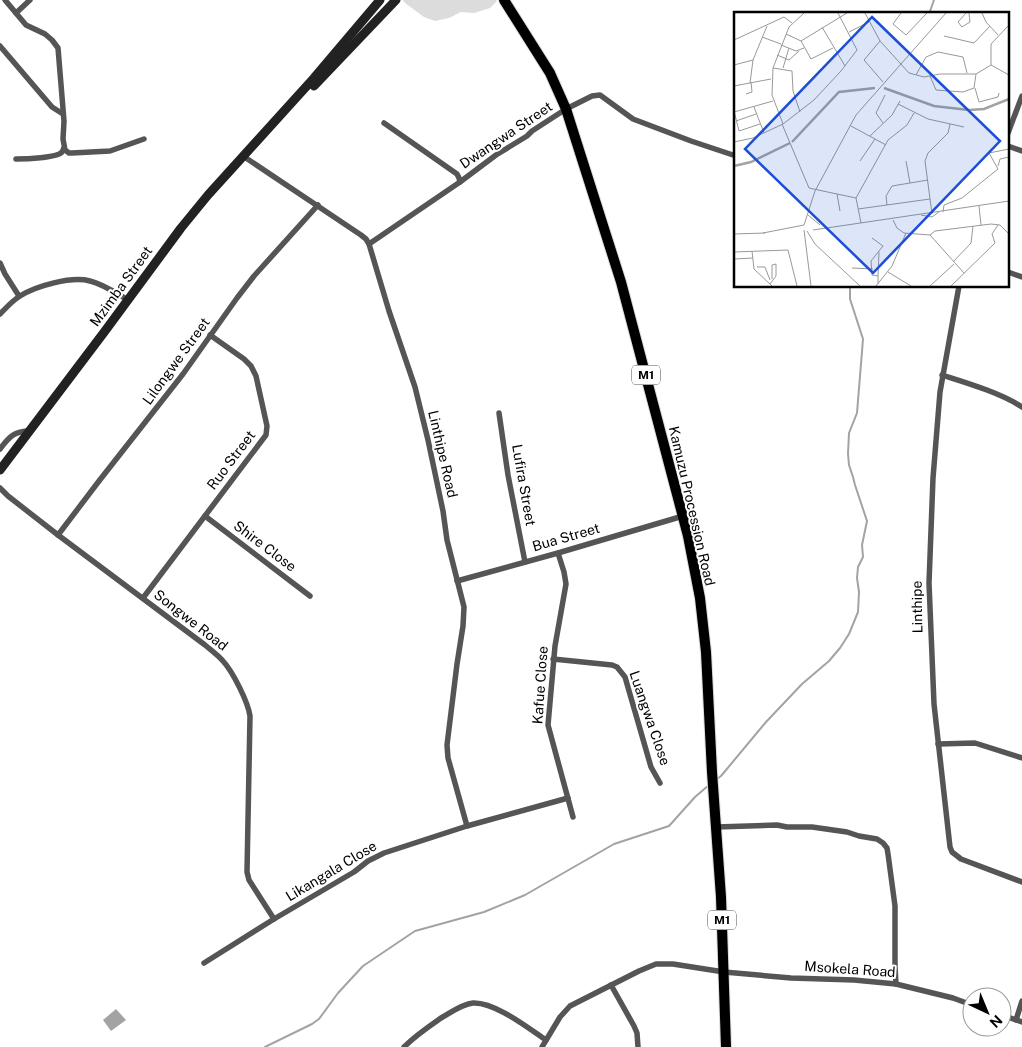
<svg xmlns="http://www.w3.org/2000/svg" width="1022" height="1047" font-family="'Public Sans',sans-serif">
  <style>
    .green { fill: #dcdcdc }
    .water { fill: #a3a3a3 }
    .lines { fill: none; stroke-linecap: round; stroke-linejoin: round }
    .stream { stroke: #a3a3a3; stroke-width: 2 }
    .highway-casing { stroke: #dbdbdb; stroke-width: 12 }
    .street { stroke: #555; stroke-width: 5.5 }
    .secondary { stroke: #222; stroke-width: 9 }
    .highway { stroke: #000; stroke-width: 10 }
    .labels { text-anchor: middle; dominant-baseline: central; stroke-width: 4; stroke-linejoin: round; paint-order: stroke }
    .shield { fill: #fff; stroke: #4c4c4c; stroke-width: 1 }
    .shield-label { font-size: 12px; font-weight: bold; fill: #000 }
    .street-label { font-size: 14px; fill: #000; stroke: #fff }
    .inset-river { fill: none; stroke: #a3a3a3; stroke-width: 2.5 }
    .inset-road { fill: none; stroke: #999; stroke-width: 1 }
    .view { fill: #1d4ed8; fill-opacity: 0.15; stroke: #1d4ed8; stroke-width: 2.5 }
    .inset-edge { fill: none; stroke: #000; stroke-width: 2.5 }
  </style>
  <rect width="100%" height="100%" fill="#fff"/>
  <path class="green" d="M403,0H496L497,1L490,8L474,13L461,12L449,18L435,21L424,17L405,3Z"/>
  <path class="water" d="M116,1009L126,1020L111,1031L103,1020Z"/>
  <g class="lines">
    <g class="stream">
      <path d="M929,14L934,0"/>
      <path d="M717,779L721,776L766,722L802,684L829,661L840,648L849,634L858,612L859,592L857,578L858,567L863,557L862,545L867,521L855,485L853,477L849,465L848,454L849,433L857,413L863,339L850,299V286"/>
      <path d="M265,1047L312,1024L319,1019L338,993L363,966L415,931L484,912L525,895L614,844L669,826L695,797L709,785"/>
    </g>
    <g class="highway-casing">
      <path id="highway" d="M504,0L550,73L566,109L621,282L688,536L700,598L706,652L712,772L721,897L726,1047"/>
    </g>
    <g class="street">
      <path d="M5,0L26,25L45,34L52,40L58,48L64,121L63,139L65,150L69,153H72L110,151L144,139"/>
      <path d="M16,13L30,0"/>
      <path d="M0,46L52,107L63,114"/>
      <path d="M1008,133L1022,96"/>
      <path d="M1008,146L1022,151"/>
      <path d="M243,156L361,235L366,239L369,244L389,311L415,387L428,440L443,511L447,540L464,607L463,626L457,664L447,745L448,758L467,826"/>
      <path d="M16,159C25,159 57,158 62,152C63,151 63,149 64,148"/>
      <path d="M460,182L496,155L527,136L532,131L566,109L592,96L600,95L633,119L691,141L736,156"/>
      <path d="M369,244L460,182L459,178L457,174L384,123"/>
      <path d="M0,263L5,274L19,296"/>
      <path d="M1008,272L1022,277"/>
      <path d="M959,286L940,392L933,478L929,583L934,704L950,847L952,852L961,859L1022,882"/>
      <path d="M0,314C6,308 12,301 20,296C36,286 71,276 90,281C103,284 116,293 128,300"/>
      <path d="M942,375C967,383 1001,393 1022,407"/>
      <path d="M499,413L508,475L525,562"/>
      <path d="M0,449C9,437 14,431 30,431"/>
      <path d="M0,488L8,496L58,535L205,645C211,650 218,655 223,661C233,672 248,702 250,716L247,872L249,880L274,919"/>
      <path d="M205,516L310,596"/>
      <path d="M58,535L99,481L183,374L237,298L254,276L318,205"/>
      <path d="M558,553L564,572L566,584L555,646L548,725L573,817"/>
      <path d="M457,581L558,553L683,516"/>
      <path d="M143,598L266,435L267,426L256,376L251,366L244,359L210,335"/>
      <path d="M553,659L612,665L617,667L625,677L651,767L660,783"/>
      <path d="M938,744L975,743L1022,758"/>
      <path d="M716,827L777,825L787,827H812L847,832L859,836L877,839L883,843L887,848L888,854L895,906V967L896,984"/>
      <path d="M204,963L274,919L354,872L368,861L384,853L467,826L568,798"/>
      <path d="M611,985L634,1026L637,1033L638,1047"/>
      <path d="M1002,1015L1022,1022"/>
      <path d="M1016,1020L1022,1001"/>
      <path d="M404,1047C416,1035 428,1027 441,1018C450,1013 462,1004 473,1003C495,1002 528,1028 546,1040"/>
      <path d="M542,1047L560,1017L570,1006L639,971L656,964H673L724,972L791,978L854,980L896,984L953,998L972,1005"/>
    </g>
    <g class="secondary">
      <path d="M314,86L396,0"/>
      <path d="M0,470L105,331L181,228L208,195L314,78L380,0"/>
    </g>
    <use href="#highway" class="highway"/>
  </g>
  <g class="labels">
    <g class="shield">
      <rect x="632" y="365.5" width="28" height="19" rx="4"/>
      <rect x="708" y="910.5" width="28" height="19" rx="4"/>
    </g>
    <g class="shield-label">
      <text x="646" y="375">M1</text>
      <text x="722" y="920">M1</text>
    </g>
    <g class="street-label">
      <text transform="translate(506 135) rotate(-34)">Dwangwa Street</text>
      <text transform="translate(121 286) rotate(-54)">Mzimba Street</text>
      <text transform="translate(176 361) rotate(-54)">Lilongwe Street</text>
      <text transform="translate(443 454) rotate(77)">Linthipe Road</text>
      <text transform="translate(231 460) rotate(-53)">Ruo Street</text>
      <text transform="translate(524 485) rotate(80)">Lufira Street</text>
      <text transform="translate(692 506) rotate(77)">Kamuzu Procession Road</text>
      <text transform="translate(566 537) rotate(-16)">Bua Street</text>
      <text transform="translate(265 546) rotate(37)">Shire Close</text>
      <text transform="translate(917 607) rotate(-91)">Linthipe</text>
      <text transform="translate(191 620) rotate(38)">Songwe Road</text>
      <text transform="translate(540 685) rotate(-86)">Kafue Close</text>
      <text transform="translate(650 718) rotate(71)">Luangwa Close</text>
      <text transform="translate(331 871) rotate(-31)">Likangala Close</text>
      <text transform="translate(850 969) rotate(4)">Msokela Road</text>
    </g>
  </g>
  <g transform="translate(734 12)">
    <rect width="275" height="275" fill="#fff"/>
    <path class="inset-river" d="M150,76L200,94L235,98L250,97L275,87M58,130L105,80L141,76M0,154L17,150L56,131"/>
    <path class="inset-road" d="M131,1L146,29L175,61L190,65L206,62H242L257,53M167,1L159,12L172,23L193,1M232,1L224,10L228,15L236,10L235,1M248,1L252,10L264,23M275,13L257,32V53L275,63M88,15L111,54M115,20L135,10M52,22L67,29M210,24L240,31L256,14M28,25L47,32M0,28L50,5L58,11M67,29L113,1M67,29L77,47L99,36M146,29L130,48L149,70M47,33L62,39L70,36M43,43L55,48L65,39M0,53L19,48M39,56L58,59L59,79L66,100M49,56L55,36M182,63L192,45L204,40L229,45L233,61M196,64L202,78L229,80L240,76L242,62M16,71L19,48L33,14M0,74L37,67M241,76L245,90L264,85L265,81M12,82L18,80L17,70M164,92L194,107L230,115M20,95L30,121M0,99L5,119L26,112M0,100L39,89M2,109L22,102M149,111L142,101L151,83M48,112L75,176L103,182M49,112L38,83L39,56L55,15L70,1M117,114L152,133M136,124L158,103L166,89M0,130L19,126L49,112L80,88L107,59L123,38L104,1M126,149L141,127M172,149L176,171M264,154L266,147L275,145M153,193L152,184L158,174L194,168M245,194L247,213M124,197L196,187M106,199L103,182L122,186M209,200L210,193L228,186L264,157L255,141L275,137M198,202L191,149L194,141L214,121L216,112M74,203L86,213M187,203L198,205L205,200M159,208L163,216L170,221L196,223L230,261M127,211L122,186L154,128L173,113L180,101M70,218L77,274M79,218L275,189M73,219L81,232L126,274M29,221L70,213L81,179L122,103L212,1M0,222L31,221M196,223L201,219L257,212L266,213L275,222M138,226L149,234L137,249L138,263L144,264V272M18,239L20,257L38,274M0,240L54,238L63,274M0,247L19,246M219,250L237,231L239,214M23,255H31L36,268M118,256L139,257M154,260L177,274M144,264L145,240M36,272L42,264V252L38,253V267M142,274L158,254L172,221M196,274L220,252M217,274L261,231L258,222L264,213"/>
    <path class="view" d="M138,5L266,129L139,261L11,137Z"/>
    <rect width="275" height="275" class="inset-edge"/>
  </g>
  <g transform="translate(987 1012) rotate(136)"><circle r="24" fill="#ffffff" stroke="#999999"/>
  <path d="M0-4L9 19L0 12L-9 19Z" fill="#000000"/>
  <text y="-8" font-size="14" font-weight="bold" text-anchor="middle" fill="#000000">N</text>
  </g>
</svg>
